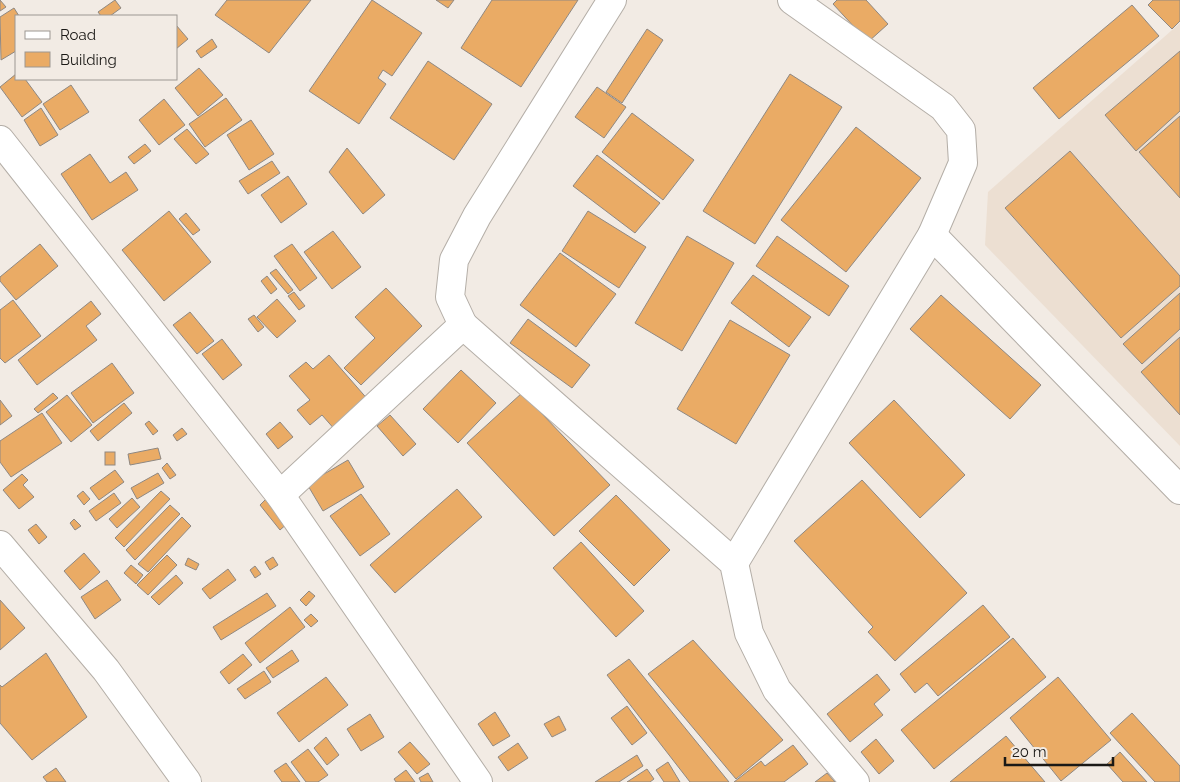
<svg xmlns="http://www.w3.org/2000/svg" width="1180" height="782" font-family="Raleway,sans-serif">
  <style>
    .built { fill: #ecdfd2 }
    .building { fill: #eaab65; stroke: #8f8882 }
    .lines { fill: none; stroke-linecap: round; stroke-linejoin: round }
    .minor-casing { stroke: #b4aea7; stroke-width: 30 }
    .minor { stroke: #fff; stroke-width: 28 }
  </style>
  <rect width="100%" height="100%" fill="#f2ebe4"/>
  <path class="built" d="M1180,23V446L985,245L988,192Z"/>
  <g class="building">
    <path d="M0,0L6,7L0,11Z"/>
    <path d="M115,0L121,8L110,16H101L98,12Z"/>
    <path d="M227,0H311L269,53L215,15Z"/>
    <path d="M372,0L422,33L392,76L383,70L378,78L386,84L359,124L309,91Z"/>
    <path d="M436,0H454L448,8Z"/>
    <path d="M492,0H578L521,87L461,48Z"/>
    <path d="M837,0H866L888,24L868,42L833,4Z"/>
    <path d="M1153,0H1180V21L1172,29L1148,5Z"/>
    <path d="M1132,5L1159,36L1059,119L1033,88Z"/>
    <path d="M14,8L19,16H16V51L1,60L0,17Z"/>
    <path d="M176,25L188,39L176,49Z"/>
    <path d="M647,29L663,40L622,103L606,92Z"/>
    <path d="M212,39L217,47L201,58L196,51Z"/>
    <path d="M1180,51V111L1136,151L1105,115Z"/>
    <path d="M428,61L492,104L454,160L390,118Z"/>
    <path d="M199,68L223,95L198,116L175,88Z"/>
    <path d="M16,74V79H25L42,102L22,117L0,87Z"/>
    <path d="M790,74L842,107L755,244L703,211Z"/>
    <path d="M71,85L89,112L60,130L43,104Z"/>
    <path d="M597,87L626,107L604,138L575,117Z"/>
    <path d="M226,98L242,120L205,147L189,124Z"/>
    <path d="M164,99L185,125L159,145L139,120Z"/>
    <path d="M41,108L58,135L40,146L24,120Z"/>
    <path d="M632,113L694,160L663,200L602,152Z"/>
    <path d="M1180,116V198L1139,152Z"/>
    <path d="M251,120L274,154L249,170L227,135Z"/>
    <path d="M856,127L921,178L846,272L781,220Z"/>
    <path d="M187,129L209,154L196,164L174,139Z"/>
    <path d="M145,144L151,151L134,164L128,157Z"/>
    <path d="M347,148L385,195L363,214L329,172Z"/>
    <path d="M1070,151L1180,276V286L1121,338L1005,208Z"/>
    <path d="M90,154L110,183L126,172L138,190L92,220L61,174Z"/>
    <path d="M597,155L660,203L635,233L573,186Z"/>
    <path d="M272,161L280,173L248,194L239,181Z"/>
    <path d="M288,176L307,204L281,223L261,195Z"/>
    <path d="M169,211L211,262L164,301L122,250Z"/>
    <path d="M588,211L646,247L619,288L562,251Z"/>
    <path d="M186,213L200,230L193,235L179,219Z"/>
    <path d="M333,231L361,267L332,289L304,252Z"/>
    <path d="M687,236L734,263L682,351L635,323Z"/>
    <path d="M777,236L849,286L829,316L756,266Z"/>
    <path d="M40,244L58,266L16,300L0,281V277Z"/>
    <path d="M292,244L317,278L300,291L274,256Z"/>
    <path d="M560,253L616,294L576,347L520,305Z"/>
    <path d="M276,269L293,290L288,294L270,273Z"/>
    <path d="M753,275L811,317L789,347L731,303Z"/>
    <path d="M267,276L277,289L271,294L261,281Z"/>
    <path d="M386,288L422,326L361,385L344,368L375,338L355,317Z"/>
    <path d="M294,292L305,306L299,310L288,296Z"/>
    <path d="M1180,293V329L1142,364L1123,344Z"/>
    <path d="M941,295L1041,385L1010,419L910,329Z"/>
    <path d="M277,299L296,321L277,338L257,317Z"/>
    <path d="M13,300L41,336L5,363L0,358V310Z"/>
    <path d="M91,301L101,314L86,326L97,340L37,385L18,360Z"/>
    <path d="M190,312L214,341L197,354L173,325Z"/>
    <path d="M254,315L264,327L258,332L248,319Z"/>
    <path d="M528,319L590,365L572,388L510,343Z"/>
    <path d="M730,320L790,355L736,444L677,409Z"/>
    <path d="M1180,337V415L1141,372Z"/>
    <path d="M222,339L242,365L223,380L202,354Z"/>
    <path d="M329,355L370,402L336,431L322,415L310,425L297,410L310,400L289,376L306,362L313,369Z"/>
    <path d="M112,363L134,393L93,423L71,393Z"/>
    <path d="M461,370L496,403L458,443L423,409Z"/>
    <path d="M53,393L58,398L38,413L34,409Z"/>
    <path d="M522,393L610,485L554,536L467,443Z"/>
    <path d="M67,395L92,425L71,442L46,412Z"/>
    <path d="M0,400L12,416L0,425Z"/>
    <path d="M894,400L965,475L920,518L849,443Z"/>
    <path d="M124,403L132,413L98,441L90,431Z"/>
    <path d="M42,413L62,443L11,477L0,462V441Z"/>
    <path d="M390,415L416,444L403,456L377,426Z"/>
    <path d="M149,421L158,431L153,435L145,424Z"/>
    <path d="M280,422L293,437L278,449L266,434Z"/>
    <path d="M182,428L187,434L177,441L173,435Z"/>
    <path d="M158,448L161,459L130,465L128,454Z"/>
    <rect x="105" y="452" width="10" height="13"/>
    <path d="M348,460L364,487L323,511L307,484Z"/>
    <path d="M167,463L176,475L170,479L162,468Z"/>
    <path d="M115,470L124,482L99,500L90,488Z"/>
    <path d="M158,473L164,483L137,499L131,488Z"/>
    <path d="M22,474L28,480L23,485L34,497L19,509L3,490Z"/>
    <path d="M862,480L967,593L895,661L868,632L873,627L794,541Z"/>
    <path d="M457,489L482,517L395,593L370,565Z"/>
    <path d="M83,491L90,499L84,505L77,496Z"/>
    <path d="M161,491L170,499L124,547L115,538Z"/>
    <path d="M114,493L121,503L96,521L89,511Z"/>
    <path d="M361,494L390,534L360,556L330,516Z"/>
    <path d="M616,495L670,550L634,586L579,531Z"/>
    <path d="M268,497L289,522L280,530L260,505Z"/>
    <path d="M132,498L140,507L117,528L109,519Z"/>
    <path d="M170,505L180,514L135,560L126,550Z"/>
    <path d="M182,517L191,526L148,572L138,564Z"/>
    <path d="M74,519L81,526L75,530L70,523Z"/>
    <path d="M36,524L47,537L39,544L28,530Z"/>
    <path d="M581,542L644,611L616,637L553,568Z"/>
    <path d="M84,553L100,572L80,590L64,571Z"/>
    <path d="M167,555L177,565L148,595L137,585Z"/>
    <path d="M273,557L278,565L270,570L265,562Z"/>
    <path d="M188,558L199,564L196,570L185,565Z"/>
    <path d="M131,565L143,575L136,584L124,573Z"/>
    <path d="M255,566L261,574L255,578L250,570Z"/>
    <path d="M228,569L236,580L210,599L202,589Z"/>
    <path d="M176,575L183,583L159,605L151,597Z"/>
    <path d="M107,580L121,600L95,619L81,597Z"/>
    <path d="M309,591L315,596L306,606L300,600Z"/>
    <path d="M267,593L276,606L221,640L213,627Z"/>
    <path d="M0,600L25,628L0,650Z"/>
    <path d="M983,605L1010,637L938,696L927,683L915,693L900,674Z"/>
    <path d="M290,607L305,627L260,663L245,643Z"/>
    <path d="M311,614L318,621L311,627L304,620Z"/>
    <path d="M1013,638L1046,677L934,769L901,730Z"/>
    <path d="M693,640L783,740L736,779L648,674Z"/>
    <path d="M292,650L299,661L273,678L266,668Z"/>
    <path d="M46,653L87,717L32,760L0,723V685L2,687Z"/>
    <path d="M243,654L252,665L229,684L220,672Z"/>
    <path d="M629,659L729,782H690L607,675Z"/>
    <path d="M264,671L271,682L245,699L237,689Z"/>
    <path d="M877,674L890,690L874,704L883,715L850,742L827,714Z"/>
    <path d="M326,677L348,705L299,742L277,713Z"/>
    <path d="M1058,677L1111,740L1061,781L1010,718Z"/>
    <path d="M627,706L647,733L632,745L611,718Z"/>
    <path d="M495,712L510,736L493,746L478,724Z"/>
    <path d="M1132,713L1180,766V782H1155L1110,733Z"/>
    <path d="M370,714L384,737L361,751L347,729Z"/>
    <path d="M559,716L566,730L552,737L544,724Z"/>
    <path d="M1006,736L1045,782H950Z"/>
    <path d="M326,737L339,755L327,765L314,748Z"/>
    <path d="M876,739L894,761L879,774L861,752Z"/>
    <path d="M410,742L430,764L417,774L398,752Z"/>
    <path d="M518,743L528,758L508,771L498,757Z"/>
    <path d="M793,745L808,764L784,782H734L761,761L765,766Z"/>
    <path d="M308,749L328,775L318,782H306L291,762Z"/>
    <path d="M1120,752L1147,782H1123L1107,764Z"/>
    <path d="M637,755L643,766L619,782H595Z"/>
    <path d="M668,762L680,782H664L656,770Z"/>
    <path d="M286,763L300,782H282L274,771Z"/>
    <path d="M56,768L66,782H47L43,777Z"/>
    <path d="M647,769L654,779L650,782H627Z"/>
    <path d="M406,770L415,782H396L394,779Z"/>
    <path d="M428,773L433,782H421L419,778Z"/>
    <path d="M827,773L835,782H815Z"/>
  </g>
  <g class="lines">
    <g class="minor-casing">
      <g id="minor">
        <path d="M0,140L280,495L478,782"/>
        <path d="M932,235L1180,490"/>
        <path d="M463,325L734,563L749,633L777,690L855,782"/>
        <path d="M280,495L463,325L450,297L454,260L477,216L612,0"/>
        <path d="M0,545L106,670L187,782"/>
        <path d="M734,563L932,235L963,163L961,130L943,107L792,0"/>
      </g>
    </g>
    <use href="#minor" class="minor"/>
  </g>
  <rect x="15" y="15" width="162" height="65" fill="#f2ebe4" stroke="#9c9792"/>
  <rect x="25" y="31" width="25" height="8" fill="#ffffff" stroke="#9c9792"/>
  <text x="60" y="40" font-size="15" fill="#1b1916">Road</text>
  <rect x="25" y="52" width="25" height="15" fill="#eaab65" stroke="#9c9792"/>
  <text x="60" y="65" font-size="15" fill="#1b1916">Building</text>
  <path d="M1005 757v8h108v-8" fill="none" stroke="#1b1916" stroke-width="2.5"/>
  <text x="1012" y="757" font-size="15" fill="#1b1916" stroke="#f2ebe4" stroke-width="4" paint-order="stroke">20 m</text>
</svg>
